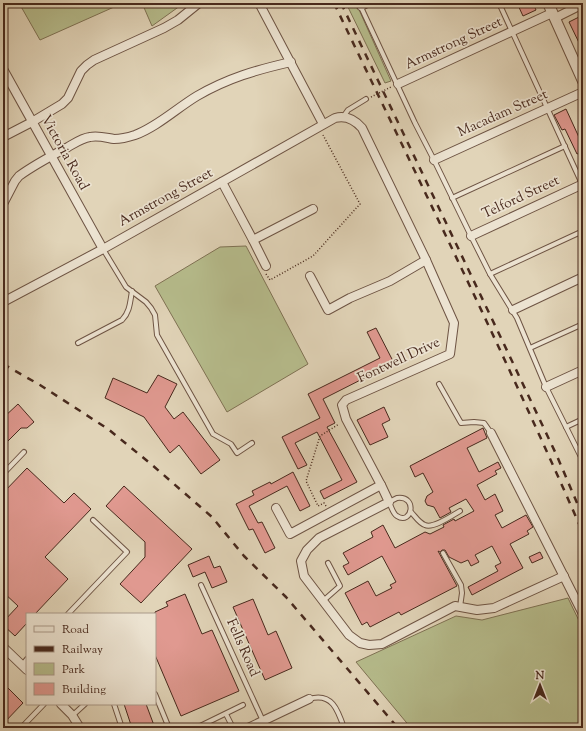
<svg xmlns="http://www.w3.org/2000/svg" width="586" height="731" font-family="'Sorts Mill Goudy',serif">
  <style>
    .green { fill: #b6bc8c; stroke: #7f7254 }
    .building { fill: #e09990; stroke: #48291d }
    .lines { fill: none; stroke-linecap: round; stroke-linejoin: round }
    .service-casing { stroke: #6e5444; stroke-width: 6 }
    .minor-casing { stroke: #6e5444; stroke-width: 10 }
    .tertiary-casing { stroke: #6e5444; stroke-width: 12 }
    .path { stroke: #48291d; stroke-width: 1.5; stroke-dasharray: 1 2; stroke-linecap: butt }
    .service { stroke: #ece3d1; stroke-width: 4 }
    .minor { stroke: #ece3d1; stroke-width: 8 }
    .tertiary { stroke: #ece3d1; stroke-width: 10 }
    .rail { stroke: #48291d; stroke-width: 2.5; stroke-dasharray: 7 7; stroke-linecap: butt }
    .labels { text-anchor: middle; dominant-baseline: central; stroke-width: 3.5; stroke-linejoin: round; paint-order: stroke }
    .street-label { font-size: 14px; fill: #48291d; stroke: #ece3d1 }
  </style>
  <rect width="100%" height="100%" fill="#e1d4b8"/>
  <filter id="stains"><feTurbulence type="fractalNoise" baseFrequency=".005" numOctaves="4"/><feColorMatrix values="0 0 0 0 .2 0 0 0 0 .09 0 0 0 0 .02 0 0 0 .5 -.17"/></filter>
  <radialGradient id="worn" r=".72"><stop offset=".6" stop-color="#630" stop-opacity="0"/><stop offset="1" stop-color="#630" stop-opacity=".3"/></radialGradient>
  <g class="green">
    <path d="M19,3H123L40,40Z"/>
    <path d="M142,3H184L152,26Z"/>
    <path d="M346,3H356L391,81L385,83Z"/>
    <path d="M246,246L308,364L227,412L155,286L220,247Z"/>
    <path d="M568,598L583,629V728H411L356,662L456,616L482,620Z"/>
  </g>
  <g class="building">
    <path d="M517,3H533L536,10L523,16Z"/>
    <path d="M583,15V51L569,22Z"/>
    <path d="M566,109L583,146V152L577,154L565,129L562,130L554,115Z"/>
    <path d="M376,328L394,363L323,399L335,423L327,427L357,482L324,499L320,491L342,480L317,432L295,443L307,465L298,469L282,437L320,418L308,394L380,358L367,332Z"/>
    <path d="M158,375L177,384L165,407L174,419L183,412L220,460L201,474L179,445L170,453L144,417L105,398L113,378L147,393Z"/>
    <path d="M18,404L34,422L27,428H21L3,446V418Z"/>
    <path d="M384,407L390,420L382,424L388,437L370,445L357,420Z"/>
    <path d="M483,428L487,438L467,448L479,472L498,462L501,468L495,471L497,474L477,485L485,500L495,494L503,511L495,515L502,528L526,515L533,527L527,531L529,534L510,544L523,568L472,595L468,587L498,571L495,566L501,563L492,546L475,555L479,562L471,566L468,560L461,563L449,557L445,550H442L440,552L438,551L457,586L401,615L399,612L370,627L367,622L362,625L345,593L368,581L376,596L392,588L390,585L396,582L382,556L348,575L343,566L349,563L343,553L373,537L371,532L383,525L395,548L425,532L430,534L444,527L443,525L454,519L455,521L474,511L466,499L449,508L451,512L440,518L434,507L427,505L425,501L427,496L433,492L423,473L415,477L410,466Z"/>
    <path d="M27,468L64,503L74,493L91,509L45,557L68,579L35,614H27V623L15,636L3,625V622L18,606L3,592V493Z"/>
    <path d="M293,472L310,506L300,511L287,486L249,506L258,523L262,522L275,548L265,553L253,529L249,530L236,504L254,495L252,491L270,482L271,484Z"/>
    <path d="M124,486L192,549L141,603L120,584L145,557V542L106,506Z"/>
    <path d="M540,552L543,558L532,563L529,557Z"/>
    <path d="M209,556L214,568L220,566L227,582L212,588L205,572L193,577L188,565Z"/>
    <path d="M185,594L202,634L212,630L239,691L181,716L155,655V612L168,606L166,602Z"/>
    <path d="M253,599L268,635L276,631L292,668L265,680L233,607Z"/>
    <path d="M3,683L23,703L3,724Z"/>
    <path d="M124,704H146L155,728H132Z"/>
  </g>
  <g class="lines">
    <g class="service-casing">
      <g id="service">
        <path d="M499,3L582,184"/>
        <path d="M360,5L415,123L434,160L471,236L490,274L517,318L546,387L583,461"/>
        <path d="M343,117L348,110L366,99"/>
        <path d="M452,198L565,146"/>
        <path d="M103,249L126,287L146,302L151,308L155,315L157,335L213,434L231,444L237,453L252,443"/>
        <path d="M490,274L583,231"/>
        <path d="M78,343L122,320C130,312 130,302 132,291"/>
        <path d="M530,348L583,324"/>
        <path d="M439,384L461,423L474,422L484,423L491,433"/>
        <path d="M566,427L583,419"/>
        <path d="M3,474L24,452"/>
        <path d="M397,498C418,495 412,526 397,516C393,514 391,506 389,502Z"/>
        <path d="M411,512C415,516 419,523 425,525C433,529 453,515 460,511"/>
        <path d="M443,553L461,585L462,593L460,607"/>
        <path d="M201,585L263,721"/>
        <path d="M323,601L340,586L328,563"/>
        <path d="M68,614L127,552L93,520"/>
        <path d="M22,665L27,659"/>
        <path d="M155,694L169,728"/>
        <path d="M309,699C332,692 338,710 344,728"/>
        <path d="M114,704L122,728"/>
        <path d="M226,714L233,728"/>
        <path d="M73,715L85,704"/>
        <path d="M21,728L44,704"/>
        <path d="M196,728L243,705"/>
      </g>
    </g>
    <g class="minor-casing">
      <g id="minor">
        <path d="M259,3L323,124"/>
        <path d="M361,6L367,3"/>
        <path d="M555,18L583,4"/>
        <path d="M3,69L103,249"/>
        <path d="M398,84L552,13"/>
        <path d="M3,137L32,122L62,104L68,98L81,71L87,65L94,60L164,28L178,20L199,3"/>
        <path d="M434,160L583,92"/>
        <path d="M222,182L253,240L266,266"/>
        <path d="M3,204L15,181L19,176C34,165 51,156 68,147C75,143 82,138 90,137C98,135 107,138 114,139C122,139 129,137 135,135C157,127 177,108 197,96C228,78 256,70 291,62"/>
        <path d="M471,236L583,184"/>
        <path d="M253,240L313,209"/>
        <path d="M310,276L328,310L350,298L390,281L426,260"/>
        <path d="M3,302L103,249L335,118C346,115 355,120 362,128L426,260L454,323L450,354L346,400L342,405L346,419L381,485L290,534L276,508"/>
        <path d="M513,310L583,277"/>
        <path d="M546,387L583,370"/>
        <path d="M491,433L583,614"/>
        <path d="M381,485L389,502L319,538L307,550L301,561L304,576L349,635L360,643L369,645L382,644L455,606L477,610L494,608L564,576"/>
        <path d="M3,647L27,670"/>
        <path d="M61,704L72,715L80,728"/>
        <path d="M248,728L309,699"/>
      </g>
    </g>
    <g class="tertiary-casing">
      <path id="tertiary" d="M548,3L583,81"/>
    </g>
    <g class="path">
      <path d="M371,97L391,87"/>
      <path d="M266,274L270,280L313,256L360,204L323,135"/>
      <path d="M326,506L324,503L318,506L306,481L320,436L339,424"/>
    </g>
    <use href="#service" class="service"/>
    <use href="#minor" class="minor"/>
    <use href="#tertiary" class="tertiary"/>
    <g class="rail">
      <path d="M334,3C418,179 505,354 583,533"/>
      <path d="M341,3L502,340L557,456L583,517"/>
      <path d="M3,364L40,385L108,429L151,464L212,517L244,556L286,597L398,728"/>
    </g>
  </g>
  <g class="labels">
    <g class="street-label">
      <text transform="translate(454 44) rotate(-25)">Armstrong Street</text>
      <text transform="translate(503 114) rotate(-24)">Macadam Street</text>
      <text transform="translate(64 153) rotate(61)">Victoria Road</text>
      <text transform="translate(166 198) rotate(-29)">Armstrong Street</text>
      <text transform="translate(521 198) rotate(-25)">Telford Street</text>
      <text transform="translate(399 361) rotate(-25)">Fontwell Drive</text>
      <text transform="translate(242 648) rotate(66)">Fells Road</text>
    </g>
  </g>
  <rect width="586" height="731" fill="none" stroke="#e1d4b8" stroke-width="16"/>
  <rect x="4" y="4" width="578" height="723" fill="none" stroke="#48291d" stroke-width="2"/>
  <rect x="8" y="8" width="570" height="715" fill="none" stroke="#48291d"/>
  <rect x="26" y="613" width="130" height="92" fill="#ece3d1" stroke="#aa9989"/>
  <rect x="34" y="626" width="20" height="6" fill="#ece3d1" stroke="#aa9989"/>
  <text x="62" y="633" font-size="12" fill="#48291d">Road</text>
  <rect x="34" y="646" width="20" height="6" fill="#48291d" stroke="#aa9989"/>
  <text x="62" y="653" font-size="12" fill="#48291d">Railway</text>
  <rect x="34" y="663" width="20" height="12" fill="#b6bc8c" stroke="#aa9989"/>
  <text x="62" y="673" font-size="12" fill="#48291d">Park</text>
  <rect x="34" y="683" width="20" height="12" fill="#e09990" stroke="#aa9989"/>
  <text x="62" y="693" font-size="12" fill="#48291d">Building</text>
  <g transform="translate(540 685)" stroke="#ece3d1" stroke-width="3" paint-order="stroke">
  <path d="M0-3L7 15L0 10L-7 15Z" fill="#48291d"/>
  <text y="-6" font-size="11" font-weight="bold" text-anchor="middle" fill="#48291d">N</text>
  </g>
  <rect width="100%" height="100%" filter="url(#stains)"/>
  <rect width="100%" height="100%" fill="url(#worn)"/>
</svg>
